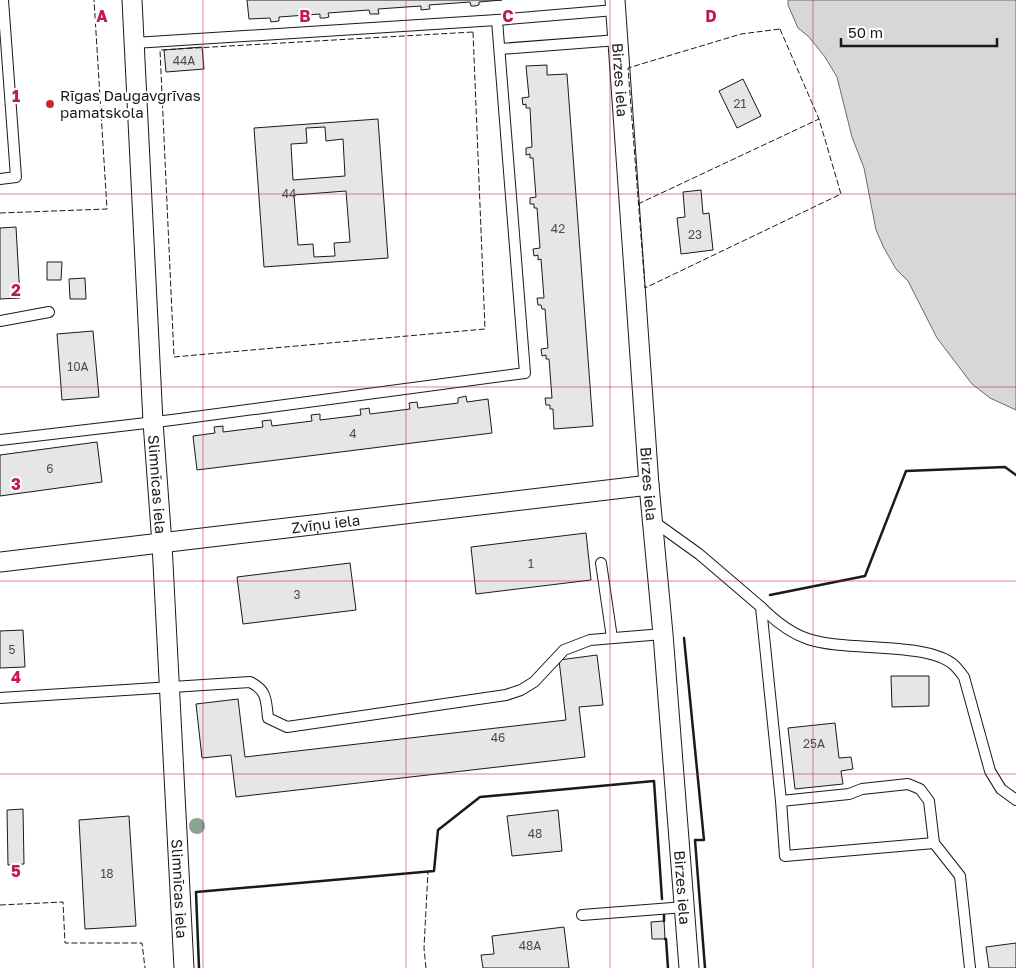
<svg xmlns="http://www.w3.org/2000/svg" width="1016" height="968" font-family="'Golos Text',sans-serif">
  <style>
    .water { fill: #d7d7d7; stroke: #6a6a6a }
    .building { fill: #e6e6e6; stroke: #1a1a1a; fill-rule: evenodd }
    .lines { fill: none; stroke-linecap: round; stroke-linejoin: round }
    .lane-casing { stroke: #1a1a1a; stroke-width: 12 }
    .street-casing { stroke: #1a1a1a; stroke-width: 21 }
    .lane { stroke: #fff; stroke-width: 10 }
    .street { stroke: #fff; stroke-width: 19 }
    .fence { stroke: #1a1a1a; stroke-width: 1; stroke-dasharray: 6 2.5; stroke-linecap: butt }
    .wall { stroke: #1a1a1a; stroke-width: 2.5 }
    .tree { fill: #8aa48f }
    .grid { fill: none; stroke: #c2185b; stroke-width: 1; stroke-opacity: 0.55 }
    .poi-dot { fill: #c62828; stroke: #fff; stroke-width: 2 }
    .labels { text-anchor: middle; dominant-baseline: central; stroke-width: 4; stroke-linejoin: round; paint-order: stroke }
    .number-label { font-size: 12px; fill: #4d4d4d }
    .street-label { font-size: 15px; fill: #1a1a1a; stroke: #fff }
    .poi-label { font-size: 15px; fill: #1a1a1a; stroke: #fff; text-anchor: start }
    .grid-label { font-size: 16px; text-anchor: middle; font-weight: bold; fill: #c2185b; stroke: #fff; stroke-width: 4; stroke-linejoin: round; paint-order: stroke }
  </style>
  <rect width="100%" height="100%" fill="#fff"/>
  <path class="water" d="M788,0H1016V410L990,398L972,384L937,338L908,281L896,269L884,248L876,230L864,168L852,137L837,77L825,57L809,37L798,28L788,5Z"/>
  <g class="building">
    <path d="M247,0H502L479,2V5L475,6H471L470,2L429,5L430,9L421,10V6L378,9L379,14H370L369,10L328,13L329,17L325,18H320V14L279,17V21L271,22L270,18L249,19Z"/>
    <path d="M202,47L204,69L166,72L164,50Z"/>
    <path d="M547,65V75L567,74L593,426L554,429L553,409H550V405H546L545,398H552L549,359H546V355L542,356L541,349L548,348L545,309H542L541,305H538L537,298H544L541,259L538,260V255L534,256L533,249L540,248L537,208H534V204H530V198L536,197L533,158H530V154L526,155V148L532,147L530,108H526V104L523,105L522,98L529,97L526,66Z"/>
    <path d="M743,79L761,116L737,128L719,91Z"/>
    <path d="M378,119L388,258L264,267L254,128ZM325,127L326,141L343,139L345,176L293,180L291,144L307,143L306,128ZM346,191L350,242L334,243L335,256L314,257L313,244L298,245L294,195Z"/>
    <path d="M701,190L703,214L709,213L713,250L681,254L677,218L685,217L683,192Z"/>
    <path d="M16,227L20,298L0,299V228Z"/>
    <path d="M47,262H62L61,280H47Z"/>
    <path d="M85,278L86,299H70L69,279Z"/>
    <path d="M93,331L99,397L62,400L57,334Z"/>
    <path d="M466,396L467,402L488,399L492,433L197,470L193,436L215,433L214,427L223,426V432L263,427L262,421L271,420L272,426L312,421L311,415L320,414V420L361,415L360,409H364L369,408L370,414L410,409L409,403L417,402L418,408L458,403V398Z"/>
    <path d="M97,442L102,482L0,496V455Z"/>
    <path d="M586,533L591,580L476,594L471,547Z"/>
    <path d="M350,563L356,610L243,624L237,577Z"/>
    <path d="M23,630L25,667L0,668V631Z"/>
    <path d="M597,655L603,705L579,707L585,757L236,797L231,755L202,758L196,704L238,699L245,757L566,720L559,660Z"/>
    <path d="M891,676H929V706L892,707Z"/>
    <path d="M835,723L839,758L851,757L853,769L841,771L843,784L795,789L788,728Z"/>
    <path d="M23,809L24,864L8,865L7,810Z"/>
    <path d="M558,810L562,851L512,856L507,816Z"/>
    <path d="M129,816L136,926L85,929L79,820Z"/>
    <path d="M664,921L665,939H652L651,922Z"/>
    <path d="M564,927L569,968H483L481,955L494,954L492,936Z"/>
    <path d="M1016,943V968H989L986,947Z"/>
  </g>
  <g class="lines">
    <g class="lane-casing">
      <g id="lane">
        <path d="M134,43L497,20L615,10"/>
        <path d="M500,49L618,40"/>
        <path d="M0,179L16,177L3,0"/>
        <path d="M0,321L49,312"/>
        <path d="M0,440L172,420L525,373L497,20"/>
        <path d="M653,521L699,554L761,607L781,801L849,794L862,789L908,784L920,789L929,801L934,843L960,876L970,968"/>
        <path d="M601,563L612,638"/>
        <path d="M761,607C775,621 790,633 808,639C846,652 926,641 954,665C957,668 961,673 964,677L990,771L1001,789L1016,800"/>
        <path d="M0,698L250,682C267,690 266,700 268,718L287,727L506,695L521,690L534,682L564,650L590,640L663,634"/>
        <path d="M781,801L785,856L934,843"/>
        <path d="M582,915L685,907"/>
      </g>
    </g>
    <g class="street-casing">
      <g id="street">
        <path id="s1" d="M132,0L153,422L162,544L184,968"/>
        <path id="s2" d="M615,0L649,485L663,634L689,968"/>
        <path id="s3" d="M0,562L649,485"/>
      </g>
    </g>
    <use href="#lane" class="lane"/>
    <use href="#street" class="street"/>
    <g class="fence">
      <path d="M780,29L819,119L841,194L645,288L628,68L741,34Z"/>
      <path d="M473,32L485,329L174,357L160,50Z"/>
      <path d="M638,204L819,119"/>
      <path d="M0,213L107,209L94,0"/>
      <path d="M0,905L63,902L65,943H142L145,968"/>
      <path d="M426,968L424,948L428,871"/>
    </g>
    <g class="wall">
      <path d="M770,595L865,576L906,471L1005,467L1016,475"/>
      <path d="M684,638L704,840H695L705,968"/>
      <path d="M664,921V915"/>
      <path d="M665,939H666L668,968"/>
      <path d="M199,968L196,892L434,871L438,830L480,797L654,781L662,899"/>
    </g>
  </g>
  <circle class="tree" cx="197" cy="826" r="8"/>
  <path class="grid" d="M203,0V968M406,0V968M610,0V968M813,0V968M0,194H1016M0,387H1016M0,581H1016M0,774H1016"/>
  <circle class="poi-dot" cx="50" cy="104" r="5"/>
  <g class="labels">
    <g class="number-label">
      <text x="184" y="60">44A</text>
      <text x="740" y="103">21</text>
      <text x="289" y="193">44</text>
      <text x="558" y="228">42</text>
      <text x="695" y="234">23</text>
      <text x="78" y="366">10A</text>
      <text x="353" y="433">4</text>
      <text x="50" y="468">6</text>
      <text x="531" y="563">1</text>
      <text x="297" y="594">3</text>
      <text x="12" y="649">5</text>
      <text x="498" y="737">46</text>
      <text x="814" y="743">25A</text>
      <text x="535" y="833">48</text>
      <text x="107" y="873">18</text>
      <text x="530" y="945">48A</text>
    </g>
    <g class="street-label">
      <text stroke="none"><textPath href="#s2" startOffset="80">Birzes iela</textPath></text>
      <text stroke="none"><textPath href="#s1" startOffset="485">Slimnīcas iela</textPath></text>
      <text stroke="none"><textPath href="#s2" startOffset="485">Birzes iela</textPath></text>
      <text stroke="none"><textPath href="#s3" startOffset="328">Zvīņu iela</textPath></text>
      <text stroke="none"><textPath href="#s1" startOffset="890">Slimnīcas iela</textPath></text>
      <text stroke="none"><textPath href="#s2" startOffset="890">Birzes iela</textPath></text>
    </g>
    <g class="poi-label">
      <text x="60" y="95">Rīgas Daugavgrīvas<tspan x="60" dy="17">pamatskola</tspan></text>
    </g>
  </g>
  <g class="grid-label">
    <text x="102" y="22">A</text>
    <text x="305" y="22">B</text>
    <text x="508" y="22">C</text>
    <text x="711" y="22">D</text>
    <text x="16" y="102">1</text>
    <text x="16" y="296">2</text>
    <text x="16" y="490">3</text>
    <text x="16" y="683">4</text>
    <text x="16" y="877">5</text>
  </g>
  <path d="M841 38v8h156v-8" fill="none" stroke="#1a1a1a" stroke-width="2.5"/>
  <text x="848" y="38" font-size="15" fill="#1a1a1a" stroke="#ffffff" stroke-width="4" paint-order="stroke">50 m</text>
</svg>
